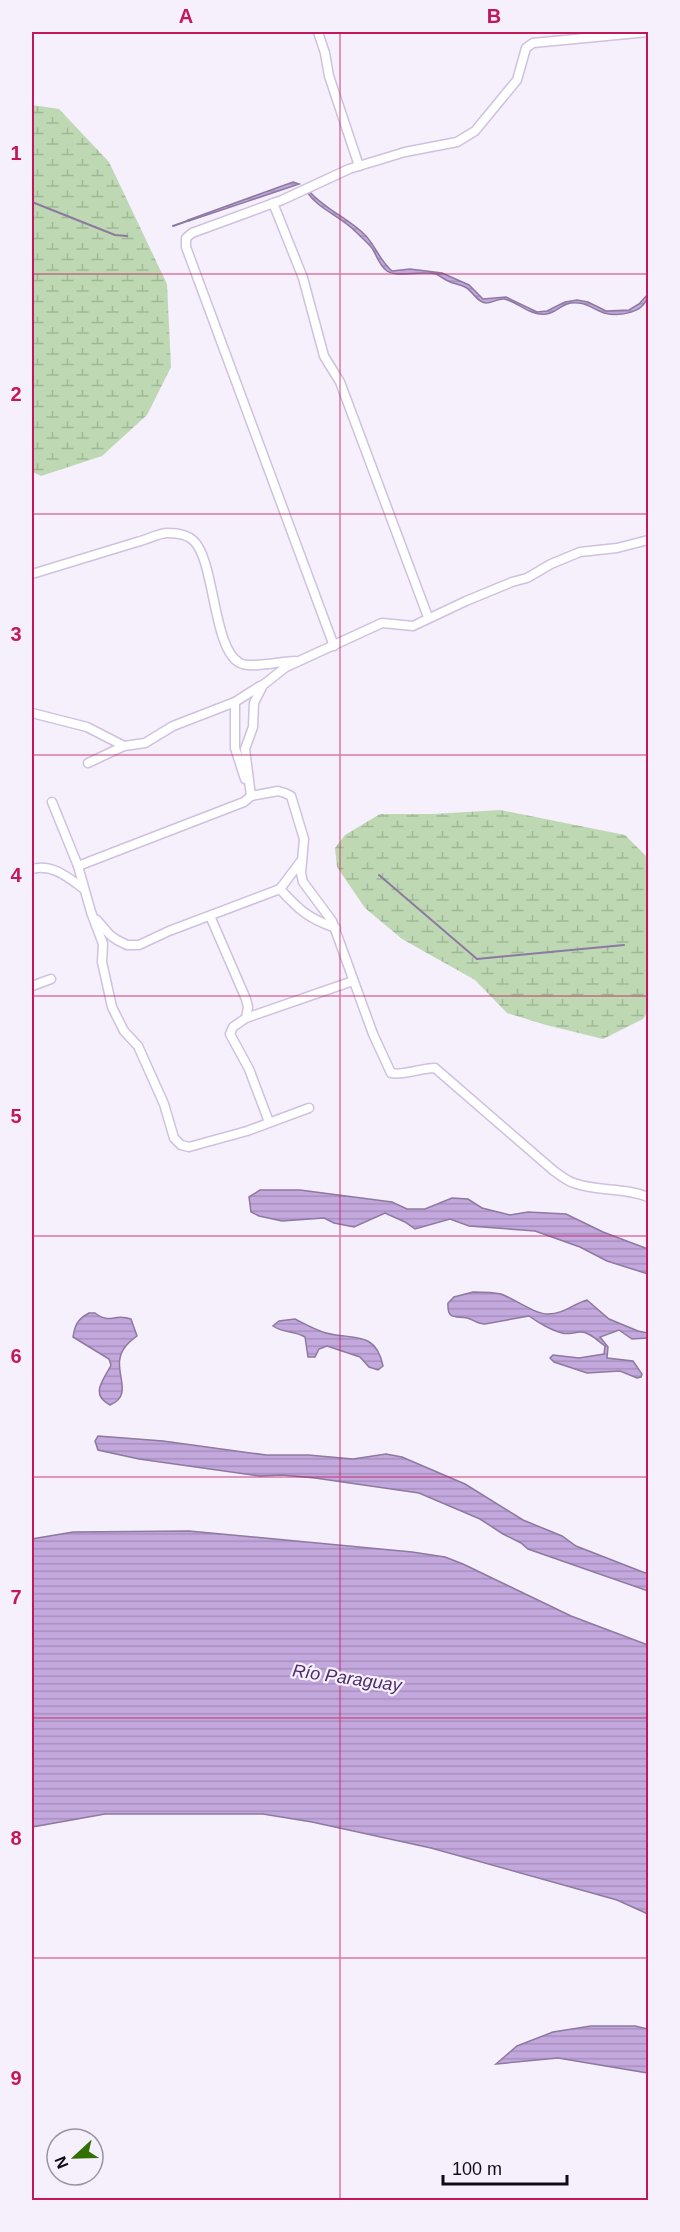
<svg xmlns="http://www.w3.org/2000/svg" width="680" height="2232" font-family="Arial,sans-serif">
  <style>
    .wetland { fill: url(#wetland-marsh) }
    .water { fill: url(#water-rules); stroke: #8d79a1; stroke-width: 1.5 }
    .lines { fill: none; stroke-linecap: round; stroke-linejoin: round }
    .stream { stroke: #8d79a1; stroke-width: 2 }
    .street-casing { stroke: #cfc1df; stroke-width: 11 }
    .street { stroke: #fff; stroke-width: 8 }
    .grid { fill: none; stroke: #c2185b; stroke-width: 1.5; stroke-opacity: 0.55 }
    .labels { text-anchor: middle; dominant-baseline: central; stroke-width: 4.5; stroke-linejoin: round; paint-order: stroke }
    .water-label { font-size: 18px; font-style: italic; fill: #4d2a69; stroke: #f6f0fc }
    .neatline { fill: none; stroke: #c2185b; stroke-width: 2 }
    .grid-label { font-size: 20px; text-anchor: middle; font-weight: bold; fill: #c2185b }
  </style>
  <defs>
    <pattern id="wetland-marsh" width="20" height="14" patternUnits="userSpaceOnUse" patternTransform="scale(1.5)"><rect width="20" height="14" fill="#bdd8b2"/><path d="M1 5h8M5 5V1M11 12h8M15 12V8" fill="none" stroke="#a1b898"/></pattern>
    <pattern id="water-rules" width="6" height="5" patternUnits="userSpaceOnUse" patternTransform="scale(1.5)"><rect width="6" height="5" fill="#c3a8dd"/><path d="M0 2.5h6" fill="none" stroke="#a68fbd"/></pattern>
  </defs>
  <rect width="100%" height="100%" fill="#f6f0fc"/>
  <g class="wetland">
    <path d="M32,105L59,109L109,162L167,284L171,367L147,415L102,456L41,476L32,472Z"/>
    <path d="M500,810L625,835L648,858V1011L643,1019L603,1039L546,1025L507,1013L475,980L402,939L365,908L337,867L335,848L345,835L380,814H433Z"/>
  </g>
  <g class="water">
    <path d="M293,182L299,184L189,221L188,220Z"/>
    <path d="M309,191C325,210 349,218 366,236C376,247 380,261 392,271L410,269L442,273L469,285L483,299L506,297L537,312L547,311L565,302L577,300L588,302L606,311L629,310L639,304L648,294C646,313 620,317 604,313C595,310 589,304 579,303C561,301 558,313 546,314C529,316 519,302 504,299C499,298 492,303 486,303C476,302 473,291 465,287C459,284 453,284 448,281C444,279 440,276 436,274C421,270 397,278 387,271C379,265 377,256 372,248C367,242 361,237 356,232C341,216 319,210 307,192Z"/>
    <path d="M260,1190H300L392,1202L407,1209H425L452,1198L468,1199L482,1208L510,1215L528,1212L566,1214L603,1232L648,1249V1274L607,1261L580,1247L535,1231L469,1226L450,1219L415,1229L405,1222L385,1213L354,1227L334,1223L324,1218L282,1221L259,1216L251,1212L249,1197Z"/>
    <path d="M473,1292C482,1292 493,1292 501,1294C515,1299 534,1314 548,1314C564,1314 573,1304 587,1300L609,1319L638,1331L648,1333V1347L647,1338L632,1339L619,1330L600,1337L608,1347L607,1358L633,1361L642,1374L641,1377L637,1378L620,1371L587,1373L554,1362L550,1358L553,1355L579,1358L604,1354L605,1346C598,1341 590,1332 581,1332C574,1332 568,1335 562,1333C553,1331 537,1322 529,1316L485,1324C478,1324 474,1320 467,1318C455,1316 447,1320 448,1303L454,1297Z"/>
    <path d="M89,1313H95C111,1325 113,1313 131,1319L137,1336C129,1342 122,1348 120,1358C116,1375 133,1396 110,1405C89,1394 104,1380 111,1365L109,1359L73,1337C75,1324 78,1319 89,1313Z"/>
    <path d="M295,1319C305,1324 315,1330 326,1333C352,1340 376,1330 383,1366L378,1370L369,1367L360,1357L327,1346L319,1349L315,1357H308L305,1337C294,1330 285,1334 273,1326L279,1321Z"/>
    <path d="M98,1436L163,1441L266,1455H308L353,1459L386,1454L402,1457L465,1484L523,1520L562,1536L576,1546L648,1574V1591L528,1549L521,1543L503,1534L480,1519L419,1493L315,1478L282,1475L260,1476L139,1459L98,1450L95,1441Z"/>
    <path d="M189,1531L412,1552L445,1557L463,1564L571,1616L648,1645V1914L617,1900L431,1848L312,1822L263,1814H105L32,1827V1539L73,1532Z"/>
    <path d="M591,2026H635L648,2029V2073L558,2058L496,2064L517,2046L553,2032Z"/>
  </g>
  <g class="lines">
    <g class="stream">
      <path d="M32,202L115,235L127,236"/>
      <path d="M173,226L190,220"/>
      <path d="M379,875L477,959L624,945"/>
    </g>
    <g class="street-casing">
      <g id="street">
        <path d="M318,32L325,53L329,76L359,166"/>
        <path d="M273,203L303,278L324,356L340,382L428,617"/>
        <path d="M32,574C67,563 102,553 137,542C147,540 158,533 168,533C177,533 188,535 194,541C215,562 213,650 240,663C251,669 282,661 295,661"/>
        <path d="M334,646L186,247V238L192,233L282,200L349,169L405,152L457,142L475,131L517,80L526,48L533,43L648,32"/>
        <path d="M32,713L87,727L124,746"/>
        <path d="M88,763L124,746L145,743L173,726L235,702"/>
        <path d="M245,779L235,748V702L260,686"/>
        <path d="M251,796L245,749L253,727L254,703L263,685L286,667L382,623L413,626L466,601L512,582L527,578L551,564L580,552L617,548L648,540"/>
        <path d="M52,802L78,866L91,912L103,944L102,962L112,1007L124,1031L138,1046L164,1104L174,1138L181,1145L189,1147L247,1131L309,1108"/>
        <path d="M78,866L244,802L251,796L278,791L285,793L291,796L304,839L301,873L303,882L332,921L373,1034L391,1073C402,1076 421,1068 435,1068L554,1171C560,1175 567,1181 574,1183C598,1192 624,1187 648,1197"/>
        <path d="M32,869C52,863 69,878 84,889"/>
        <path d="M280,889C299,910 309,919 336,928"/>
        <path d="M210,916L246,999L248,1007L246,1018"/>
        <path d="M97,920L110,935L117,940L127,945H139L169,931L280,889L301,861"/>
        <path d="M32,986L51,979"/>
        <path d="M269,1122L249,1069L230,1034L233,1027L246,1018L353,981"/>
      </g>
    </g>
    <use href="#street" class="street"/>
  </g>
  <path class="grid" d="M340,32V2200M32,274H648M32,514H648M32,755H648M32,996H648M32,1236H648M32,1477H648M32,1718H648M32,1958H648"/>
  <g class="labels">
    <g class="water-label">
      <text transform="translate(347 1678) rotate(8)">Río Paraguay</text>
    </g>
  </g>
  <rect width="680" height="2232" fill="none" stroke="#f6f0fc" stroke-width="66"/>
  <g transform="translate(75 2157) rotate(248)"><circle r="28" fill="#f6f0fc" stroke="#9a94a0" stroke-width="1.5"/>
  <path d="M0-4.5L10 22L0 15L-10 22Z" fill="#337002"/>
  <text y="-9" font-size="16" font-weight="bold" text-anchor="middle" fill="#100b15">N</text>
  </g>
  <path d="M443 2175v9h124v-9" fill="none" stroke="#100b15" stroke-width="3"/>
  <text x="452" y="2175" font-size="18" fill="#100b15" stroke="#f6f0fc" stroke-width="4.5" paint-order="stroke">100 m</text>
  <rect x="33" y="33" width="614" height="2166" class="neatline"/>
  <g class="grid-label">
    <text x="186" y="23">A</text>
    <text x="494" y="23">B</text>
    <text x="16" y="160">1</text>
    <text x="16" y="401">2</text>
    <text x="16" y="641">3</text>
    <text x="16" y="882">4</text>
    <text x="16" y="1123">5</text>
    <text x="16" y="1363">6</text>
    <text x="16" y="1604">7</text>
    <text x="16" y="1845">8</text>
    <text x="16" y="2085">9</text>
  </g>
</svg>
